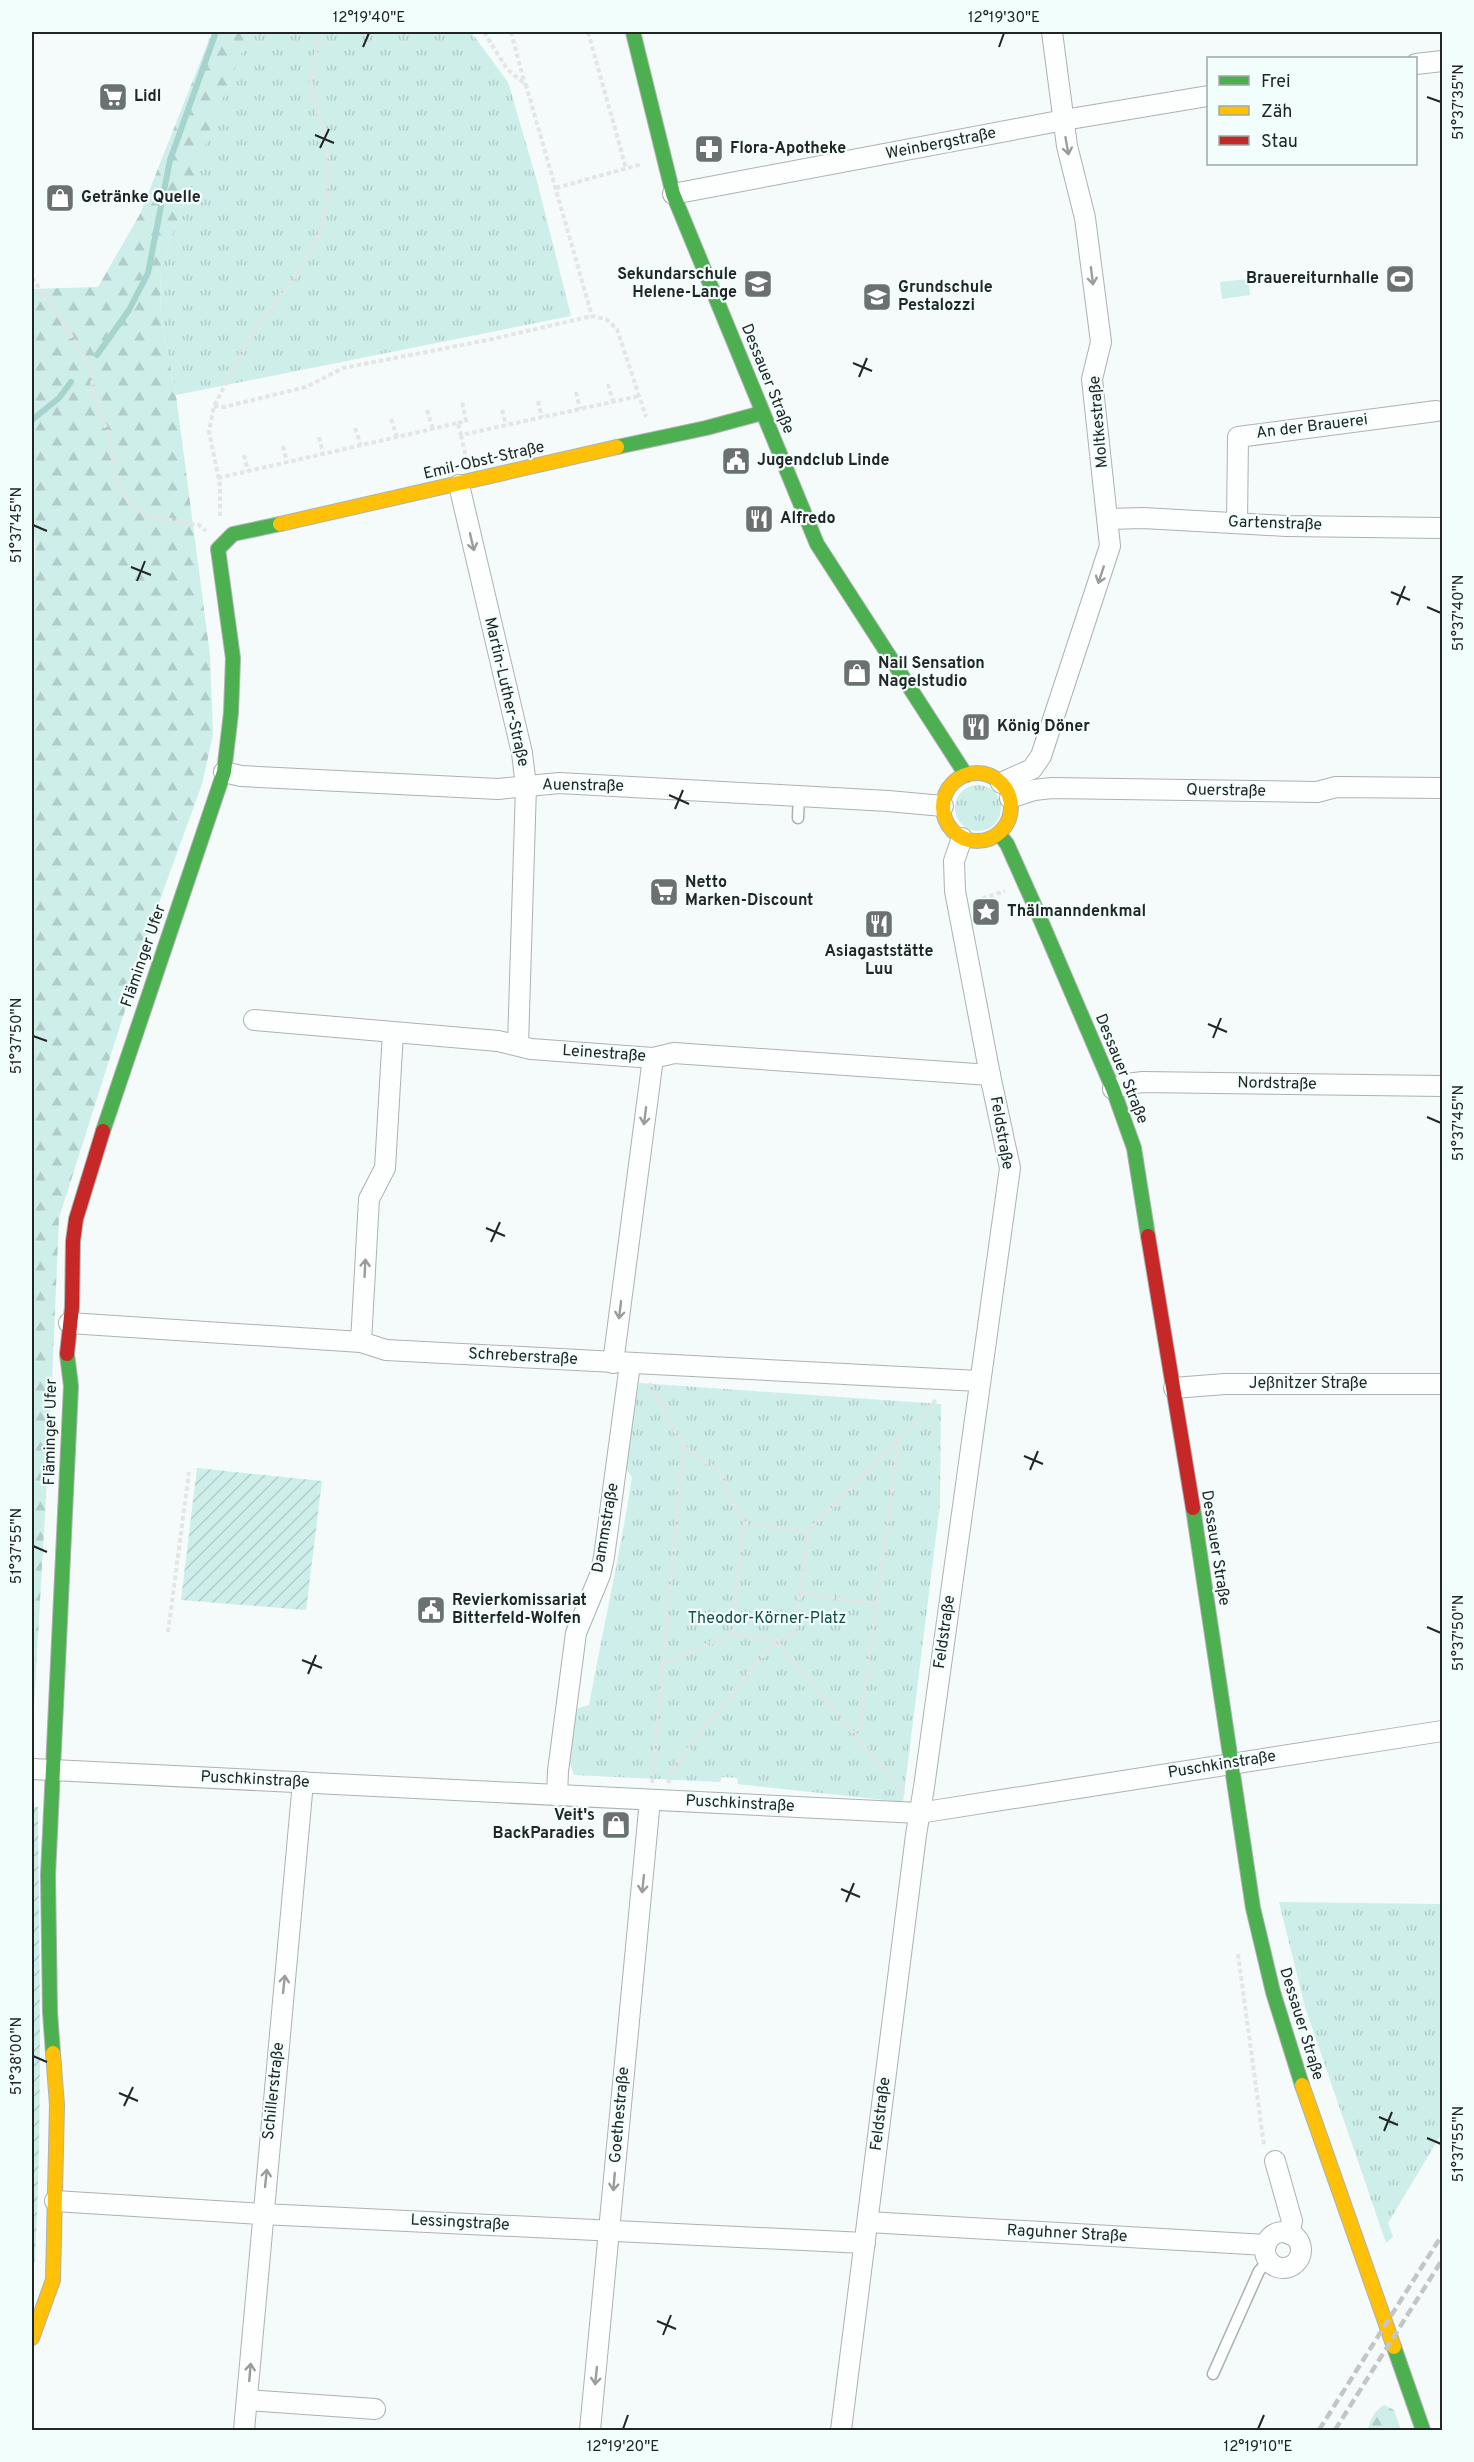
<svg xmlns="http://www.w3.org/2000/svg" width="1474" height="2462" font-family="Overpass,sans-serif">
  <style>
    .grass { fill: url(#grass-tufts) }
    .forest { fill: url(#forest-firs) }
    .garden { fill: url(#garden-furrows) }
    .pitch { fill: #ceeeea }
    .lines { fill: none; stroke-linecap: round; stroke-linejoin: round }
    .stream { stroke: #a5d4cf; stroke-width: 6 }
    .lane-casing { stroke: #adb2b1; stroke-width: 13 }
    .street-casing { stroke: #adb2b1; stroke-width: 22 }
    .fast-casing { stroke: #adb2b1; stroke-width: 16 }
    .slow-casing { stroke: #adb2b1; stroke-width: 16 }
    .jam-casing { stroke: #adb2b1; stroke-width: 16 }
    .path { stroke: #e3e6e5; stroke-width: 4; stroke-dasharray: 4.5 3; stroke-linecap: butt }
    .lane { stroke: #fdfefe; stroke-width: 10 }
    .street { stroke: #fdfefe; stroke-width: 20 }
    .fast { stroke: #4caf50; stroke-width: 14 }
    .slow { stroke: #ffc107; stroke-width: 14 }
    .jam { stroke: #c62828; stroke-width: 14 }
    .rail { stroke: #c4c6c6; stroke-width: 4.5; stroke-dasharray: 9 4.5; stroke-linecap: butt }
    .oneway { stroke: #9a9d9c }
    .ticks { fill: none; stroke: #212625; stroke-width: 2 }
    .labels { text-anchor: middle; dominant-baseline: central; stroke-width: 4.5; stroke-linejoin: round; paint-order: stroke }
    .poi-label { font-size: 16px; font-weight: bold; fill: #212625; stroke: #f1fefc; text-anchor: start }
    .street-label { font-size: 16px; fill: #212625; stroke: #f1fefc }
    .park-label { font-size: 16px; fill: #134c47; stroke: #f1fefc }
    .neatline { fill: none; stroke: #212625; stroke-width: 2 }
    .ticks-label { font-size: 15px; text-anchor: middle; fill: #212625 }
  </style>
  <defs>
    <pattern id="grass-tufts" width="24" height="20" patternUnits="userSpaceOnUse" patternTransform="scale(1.5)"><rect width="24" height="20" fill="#ceeeea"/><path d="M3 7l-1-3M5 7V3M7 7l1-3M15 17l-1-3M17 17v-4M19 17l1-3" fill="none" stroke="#b1ccc9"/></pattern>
    <pattern id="forest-firs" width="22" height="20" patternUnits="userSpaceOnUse" patternTransform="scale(1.5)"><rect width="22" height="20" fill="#ceeeea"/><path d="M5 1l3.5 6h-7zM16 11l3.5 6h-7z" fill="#b1ccc9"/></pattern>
    <pattern id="garden-furrows" width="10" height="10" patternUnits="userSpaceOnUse" patternTransform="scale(1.5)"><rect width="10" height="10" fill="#ceeeea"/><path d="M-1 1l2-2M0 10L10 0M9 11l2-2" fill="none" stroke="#b1ccc9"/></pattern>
  </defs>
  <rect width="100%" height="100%" fill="#f4fbfa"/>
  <g class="grass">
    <path d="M250,32H471L508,82L538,185L571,316L176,395L161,319L160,269L218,109Z"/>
    <circle cx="978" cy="808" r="23"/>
    <path d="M639,1383L941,1404L940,1504L903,1802L745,1785L738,1784L737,1778L722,1777L720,1782L574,1775L569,1760L575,1709L589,1705C603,1629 620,1554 632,1477L625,1468Z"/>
    <path d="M1279,1902L1442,1904V2133L1388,2223L1393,2237L1386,2243L1305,2007Z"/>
  </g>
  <g class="forest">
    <path d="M212,32H250L218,110L160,269L161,319L176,395L210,655L213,735L202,784L161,897L59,1218L50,1427L32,1741V651L35,549L32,504V289L98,287L140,214Z"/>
    <path d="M1384,2405L1394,2410L1401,2430H1368C1370,2418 1374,2412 1384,2405Z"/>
  </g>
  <g class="garden">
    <path d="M197,1468L322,1481L306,1610L181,1600Z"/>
    <path d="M32,1806L38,1807C39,1958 43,2109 35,2260L32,2273Z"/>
  </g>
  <path class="pitch" d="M1248,279L1250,295L1222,299L1220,282Z"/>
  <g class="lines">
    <g class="stream">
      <path d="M97,355L129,310L148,273L170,160L216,32"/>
      <path d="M32,420L59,398L71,382"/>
    </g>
    <g class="lane-casing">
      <g id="lane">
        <path d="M798,818L799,796"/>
        <path d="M1213,2374L1259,2271L1268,2261"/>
      </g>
    </g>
    <g class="street-casing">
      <g id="street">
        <path d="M1416,64L1442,61"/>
        <path d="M673,194L1064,120L1208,96"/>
        <path d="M459,485L522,753L526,786L518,1045"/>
        <path d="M1108,519L1143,518L1286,526L1442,528"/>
        <path d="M1237,523L1238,437L1436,411"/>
        <path d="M224,772L241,776L498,789L559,783L888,801L943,806"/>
        <path d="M1001,783L1032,769L1041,756L1110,546L1092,379L1101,342L1085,218L1067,146L1052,32"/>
        <path d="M1010,798L1034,790L1052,788L1317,792L1336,787L1442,788"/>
        <path d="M254,1020L498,1041L531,1049L653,1058L674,1053L990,1075"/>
        <path d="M1113,1089L1127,1084L1143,1082L1442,1086"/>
        <path d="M69,1323L361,1342L386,1350L979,1381"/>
        <path d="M361,1342L369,1199L385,1168L393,1033"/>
        <path d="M613,1363L653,1058"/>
        <path d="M1174,1388L1225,1384H1442"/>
        <path d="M32,1769L919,1813L1442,1731"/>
        <path d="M557,1796L558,1771L576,1633L600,1575L604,1557L630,1364"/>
        <path d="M1275,2161L1292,2221L1289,2234"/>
        <path d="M55,2201L262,2214L865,2243"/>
        <path d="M868,2222L1266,2245"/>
        <circle cx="1283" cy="2250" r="18"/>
        <path d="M248,2400L375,2409"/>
        <path d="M244,2430L303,1782"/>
        <path d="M590,2430L650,1800"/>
        <path d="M841,2430L916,1835L924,1787L1010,1168L990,1075L955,891L954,861L962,838"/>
      </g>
    </g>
    <g class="fast-casing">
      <g id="fast">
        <path d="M633,32L673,194L817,544L966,775"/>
        <path d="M617,447L706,428L762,413"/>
        <path d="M999,834L1007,844L1033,902L1113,1089L1134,1148L1148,1236"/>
        <path d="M103,1131L224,772L231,713L233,658L218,549L233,534L280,524"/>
        <path d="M1193,1508L1253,1908L1273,1992L1302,2085"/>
        <path d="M53,2053L50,2012L48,1875L71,1386L67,1354"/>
        <path d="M1394,2347L1423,2430"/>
      </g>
    </g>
    <g class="slow-casing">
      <g id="slow">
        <path d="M280,524L617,447"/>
        <circle cx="977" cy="807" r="34"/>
        <path d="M1302,2085L1394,2347"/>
        <path d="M32,2338L53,2280L57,2105L53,2053"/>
      </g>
    </g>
    <g class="jam-casing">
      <g id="jam">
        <path d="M1148,1236L1193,1508"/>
        <path d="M67,1354L72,1307L73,1241L76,1219L103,1131"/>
      </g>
    </g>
    <g class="path">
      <path d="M484,32L507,69L526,85L592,316L606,319L617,329L646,417"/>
      <path d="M511,32L525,85"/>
      <path d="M588,32L626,168"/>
      <path d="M556,188L642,164"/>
      <path d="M32,278L55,310L90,366L94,397L110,438L117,482L130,504L149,516L199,525L206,531"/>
      <path d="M608,384L613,402"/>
      <path d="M576,392L580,409"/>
      <path d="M538,401L542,417"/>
      <path d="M214,406L224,407L306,387L343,368L488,340L592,316"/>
      <path d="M427,410L433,429"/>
      <path d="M502,410L506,425"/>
      <path d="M391,419L397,437"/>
      <path d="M458,423L466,421L462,401"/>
      <path d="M355,428L361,445"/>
      <path d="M461,435L466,458"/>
      <path d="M319,437L323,454"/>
      <path d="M283,446L287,462"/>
      <path d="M244,455L248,471"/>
      <path d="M218,478L458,423L461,435L639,396"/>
      <path d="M220,516V485L209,431L214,406L253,332L299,271L320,233L328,197V152L311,83L320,32"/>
      <path d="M975,901L1005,891"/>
      <path d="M649,1383L683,1446L720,1472L743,1523"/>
      <path d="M808,1532L743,1523L732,1634L776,1641L904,1794"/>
      <path d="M800,1593L876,1604"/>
      <path d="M168,1632L189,1472"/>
      <path d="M662,1665L732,1634"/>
      <path d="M858,1738L899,1439"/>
      <path d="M652,1783L683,1446"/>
      <path d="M668,1783L673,1769L767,1650L776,1641L794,1633L808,1532L938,1398"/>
      <path d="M1238,1954L1264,2146"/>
    </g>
    <use href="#lane" class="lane"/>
    <use href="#street" class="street"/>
    <use href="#fast" class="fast"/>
    <use href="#slow" class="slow"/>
    <use href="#jam" class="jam"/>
    <g class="rail">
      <path d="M1319,2430L1442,2235"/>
      <path d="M1335,2430L1442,2260"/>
    </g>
  </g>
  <defs><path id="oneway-shaft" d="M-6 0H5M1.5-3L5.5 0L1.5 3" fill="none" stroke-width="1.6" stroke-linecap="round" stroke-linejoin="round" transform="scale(1.5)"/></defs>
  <g class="oneway">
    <use href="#oneway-shaft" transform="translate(1067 146) rotate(80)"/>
    <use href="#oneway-shaft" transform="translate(1092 276) rotate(83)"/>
    <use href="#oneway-shaft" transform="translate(472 542) rotate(77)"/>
    <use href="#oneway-shaft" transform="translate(1101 575) rotate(108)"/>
    <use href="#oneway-shaft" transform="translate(645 1116) rotate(97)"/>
    <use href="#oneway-shaft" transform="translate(365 1268) rotate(-87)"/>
    <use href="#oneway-shaft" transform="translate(620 1310) rotate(97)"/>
    <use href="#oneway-shaft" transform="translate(643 1884) rotate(96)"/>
    <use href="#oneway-shaft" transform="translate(284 1984) rotate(-84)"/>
    <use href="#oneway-shaft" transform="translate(266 2178) rotate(-84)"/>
    <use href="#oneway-shaft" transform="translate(614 2182) rotate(95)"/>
    <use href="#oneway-shaft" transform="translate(250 2372) rotate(-85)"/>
    <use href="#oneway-shaft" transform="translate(596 2376) rotate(96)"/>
  </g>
  <path class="ticks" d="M363,47L369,33M999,47L1004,33M1427,97L1441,102M315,135L334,143M320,148L329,129M853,363L872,371M859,377L867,358M33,525L47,531M131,567L151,575M137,581L145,561M1391,592L1410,600M1397,605L1405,586M1427,607L1441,613M669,795L689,804M675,809L683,790M1208,1024L1227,1032M33,1036L47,1041M1213,1038L1221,1018M1427,1117L1441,1123M486,1228L505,1236M491,1242L500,1222M1024,1456L1043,1464M1030,1470L1038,1451M33,1546L47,1552M1427,1627L1441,1633M302,1660L322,1668M308,1674L316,1655M841,1889L860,1897M846,1902L854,1883M33,2056L47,2062M119,2093L138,2101M124,2106L133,2087M1379,2117L1398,2125M1384,2131L1392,2112M1427,2138L1441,2144M657,2321L676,2329M663,2335L671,2315M623,2429L628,2415M1258,2429L1264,2415"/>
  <defs>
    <g id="supermarket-square" transform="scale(1.5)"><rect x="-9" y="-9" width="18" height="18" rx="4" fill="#6b7170" stroke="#f1fefc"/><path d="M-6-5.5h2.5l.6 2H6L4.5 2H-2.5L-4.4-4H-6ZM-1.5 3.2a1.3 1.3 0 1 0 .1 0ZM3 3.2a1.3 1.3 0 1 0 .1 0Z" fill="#fff"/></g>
    <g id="pharmacy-square" transform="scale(1.5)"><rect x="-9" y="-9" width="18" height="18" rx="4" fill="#6b7170" stroke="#f1fefc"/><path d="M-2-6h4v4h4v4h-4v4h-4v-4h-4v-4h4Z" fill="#fff"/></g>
    <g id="shop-square" transform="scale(1.5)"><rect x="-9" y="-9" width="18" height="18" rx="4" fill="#6b7170" stroke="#f1fefc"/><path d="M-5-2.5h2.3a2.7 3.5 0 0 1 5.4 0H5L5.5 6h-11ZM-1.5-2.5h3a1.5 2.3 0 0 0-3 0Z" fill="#fff"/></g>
    <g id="stadium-square" transform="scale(1.5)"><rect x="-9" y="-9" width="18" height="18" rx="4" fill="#6b7170" stroke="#f1fefc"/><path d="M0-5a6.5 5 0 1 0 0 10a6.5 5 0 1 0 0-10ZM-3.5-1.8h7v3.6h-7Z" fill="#fff"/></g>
    <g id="school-square" transform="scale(1.5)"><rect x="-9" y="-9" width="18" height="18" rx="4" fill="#6b7170" stroke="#f1fefc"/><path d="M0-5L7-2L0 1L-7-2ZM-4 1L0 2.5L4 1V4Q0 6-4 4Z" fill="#fff"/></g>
    <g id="civic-square" transform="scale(1.5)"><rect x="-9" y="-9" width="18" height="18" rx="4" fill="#6b7170" stroke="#f1fefc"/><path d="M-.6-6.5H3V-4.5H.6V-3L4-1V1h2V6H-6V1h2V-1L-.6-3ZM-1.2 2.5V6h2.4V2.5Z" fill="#fff"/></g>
    <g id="restaurant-square" transform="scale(1.5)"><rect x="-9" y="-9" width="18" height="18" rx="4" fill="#6b7170" stroke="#f1fefc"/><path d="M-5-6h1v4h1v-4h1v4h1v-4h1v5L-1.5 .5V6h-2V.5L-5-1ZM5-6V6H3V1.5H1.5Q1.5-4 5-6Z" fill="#fff"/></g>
    <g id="sight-square" transform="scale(1.5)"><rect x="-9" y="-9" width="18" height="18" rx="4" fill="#6b7170" stroke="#f1fefc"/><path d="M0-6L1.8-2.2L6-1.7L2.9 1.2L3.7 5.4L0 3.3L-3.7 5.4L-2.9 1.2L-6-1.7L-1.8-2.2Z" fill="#fff"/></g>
  </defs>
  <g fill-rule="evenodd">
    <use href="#supermarket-square" x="113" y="97"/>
    <use href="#pharmacy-square" x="709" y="149"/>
    <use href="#shop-square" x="60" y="198"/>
    <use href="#stadium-square" x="1400" y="279"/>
    <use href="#school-square" x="758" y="284"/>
    <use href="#school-square" x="877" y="297"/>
    <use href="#civic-square" x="736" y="461"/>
    <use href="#restaurant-square" x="759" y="519"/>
    <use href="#shop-square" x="857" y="673"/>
    <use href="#restaurant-square" x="976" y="727"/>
    <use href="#supermarket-square" x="664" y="892"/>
    <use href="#sight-square" x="986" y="912"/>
    <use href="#restaurant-square" x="879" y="924"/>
    <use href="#civic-square" x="431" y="1610"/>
    <use href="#shop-square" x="616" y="1825"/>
  </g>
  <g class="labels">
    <g class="poi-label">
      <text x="134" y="97">Lidl</text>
      <text x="730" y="149">Flora-Apotheke</text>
      <text x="81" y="198">Getränke Quelle</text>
      <text x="737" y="275" text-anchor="end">Sekundarschule<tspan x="737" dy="18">Helene-Lange</tspan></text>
      <text x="1379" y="279" text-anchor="end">Brauereiturnhalle</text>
      <text x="898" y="288">Grundschule<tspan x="898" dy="18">Pestalozzi</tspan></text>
      <text x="757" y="461">Jugendclub Linde</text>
      <text x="780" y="519">Alfredo</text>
      <text x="878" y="664">Nail Sensation<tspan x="878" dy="18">Nagelstudio</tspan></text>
      <text x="997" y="727">König Döner</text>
      <text x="685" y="883">Netto<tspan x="685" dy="18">Marken-Discount</tspan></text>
      <text x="1007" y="912">Thälmanndenkmal</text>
      <text x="879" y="952" text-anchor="middle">Asiagaststätte<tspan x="879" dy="18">Luu</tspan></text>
      <text x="452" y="1601">Revierkomissariat<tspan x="452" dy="18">Bitterfeld-Wolfen</tspan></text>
      <text x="595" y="1816" text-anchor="end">Veit's<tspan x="595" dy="18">BackParadies</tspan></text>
    </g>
    <g class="street-label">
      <text transform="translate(941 144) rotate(-11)">Weinbergstraße</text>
      <text transform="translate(767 379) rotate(68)">Dessauer Straße</text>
      <text transform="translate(1099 422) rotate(-95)">Moltkestraße</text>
      <text transform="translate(1312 427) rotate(-7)">An der Brauerei</text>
      <text transform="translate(484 461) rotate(-13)">Emil-Obst-Straße</text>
      <text transform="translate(1275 524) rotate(2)">Gartenstraße</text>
      <text transform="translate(506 692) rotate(77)">Martin-Luther-Straße</text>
      <text transform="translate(583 786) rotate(1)">Auenstraße</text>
      <text transform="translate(1226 791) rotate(1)">Querstraße</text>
      <text transform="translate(144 956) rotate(-71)">Fläminger Ufer</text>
      <text transform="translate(604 1054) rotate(4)">Leinestraße</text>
      <text transform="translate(1121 1069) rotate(68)">Dessauer Straße</text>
      <text transform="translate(1277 1084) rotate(1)">Nordstraße</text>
      <text transform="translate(1001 1133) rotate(80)">Feldstraße</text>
      <text transform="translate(523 1357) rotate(3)">Schreberstraße</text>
      <text x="1308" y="1384">Jeßnitzer Straße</text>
      <text transform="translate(51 1432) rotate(-89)">Fläminger Ufer</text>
      <text transform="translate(606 1528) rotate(-80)">Dammstraße</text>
      <text transform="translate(1215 1548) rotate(81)">Dessauer Straße</text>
      <text transform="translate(945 1632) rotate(-82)">Feldstraße</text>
      <text transform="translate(1222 1765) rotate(-9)">Puschkinstraße</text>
      <text transform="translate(255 1780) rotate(3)">Puschkinstraße</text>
      <text transform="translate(740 1804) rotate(3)">Puschkinstraße</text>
      <text transform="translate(1301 2024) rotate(73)">Dessauer Straße</text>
      <text transform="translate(274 2091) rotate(-84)">Schillerstraße</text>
      <text transform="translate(881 2114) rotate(-83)">Feldstraße</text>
      <text transform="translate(620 2115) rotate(-85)">Goethestraße</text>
      <text transform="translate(460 2223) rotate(3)">Lessingstraße</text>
      <text transform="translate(1067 2234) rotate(3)">Raguhner Straße</text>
    </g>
    <g class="park-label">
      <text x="767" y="1619">Theodor-Körner-Platz</text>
    </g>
  </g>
  <rect width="1474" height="2462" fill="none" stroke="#f1fefc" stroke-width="66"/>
  <rect x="1207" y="57" width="210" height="108" fill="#f1fefc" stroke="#9ea8a6" stroke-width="1.5"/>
  <rect x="1219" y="76" width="30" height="9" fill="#4caf50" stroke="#9ea8a6" stroke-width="1.5"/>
  <text x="1261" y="87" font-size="18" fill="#212625">Frei</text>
  <rect x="1219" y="106" width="30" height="9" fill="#ffc107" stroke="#9ea8a6" stroke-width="1.5"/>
  <text x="1261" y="117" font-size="18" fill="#212625">Zäh</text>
  <rect x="1219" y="136" width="30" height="9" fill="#c62828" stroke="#9ea8a6" stroke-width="1.5"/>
  <text x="1261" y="147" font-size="18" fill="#212625">Stau</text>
  <rect x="33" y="33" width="1408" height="2396" class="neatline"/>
  <g class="ticks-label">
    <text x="369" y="22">12°19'40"E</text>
    <text x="1004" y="22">12°19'30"E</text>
    <text transform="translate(1458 102) rotate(-90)" y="5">51°37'35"N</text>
    <text transform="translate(16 525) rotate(-90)" y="5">51°37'45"N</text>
    <text transform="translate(1458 613) rotate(-90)" y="5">51°37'40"N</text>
    <text transform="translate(16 1036) rotate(-90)" y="5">51°37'50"N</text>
    <text transform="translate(1458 1123) rotate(-90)" y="5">51°37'45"N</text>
    <text transform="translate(16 1546) rotate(-90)" y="5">51°37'55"N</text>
    <text transform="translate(1458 1633) rotate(-90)" y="5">51°37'50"N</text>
    <text transform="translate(16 2056) rotate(-90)" y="5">51°38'00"N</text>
    <text transform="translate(1458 2144) rotate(-90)" y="5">51°37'55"N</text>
    <text x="623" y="2451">12°19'20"E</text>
    <text x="1258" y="2451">12°19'10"E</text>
  </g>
</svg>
